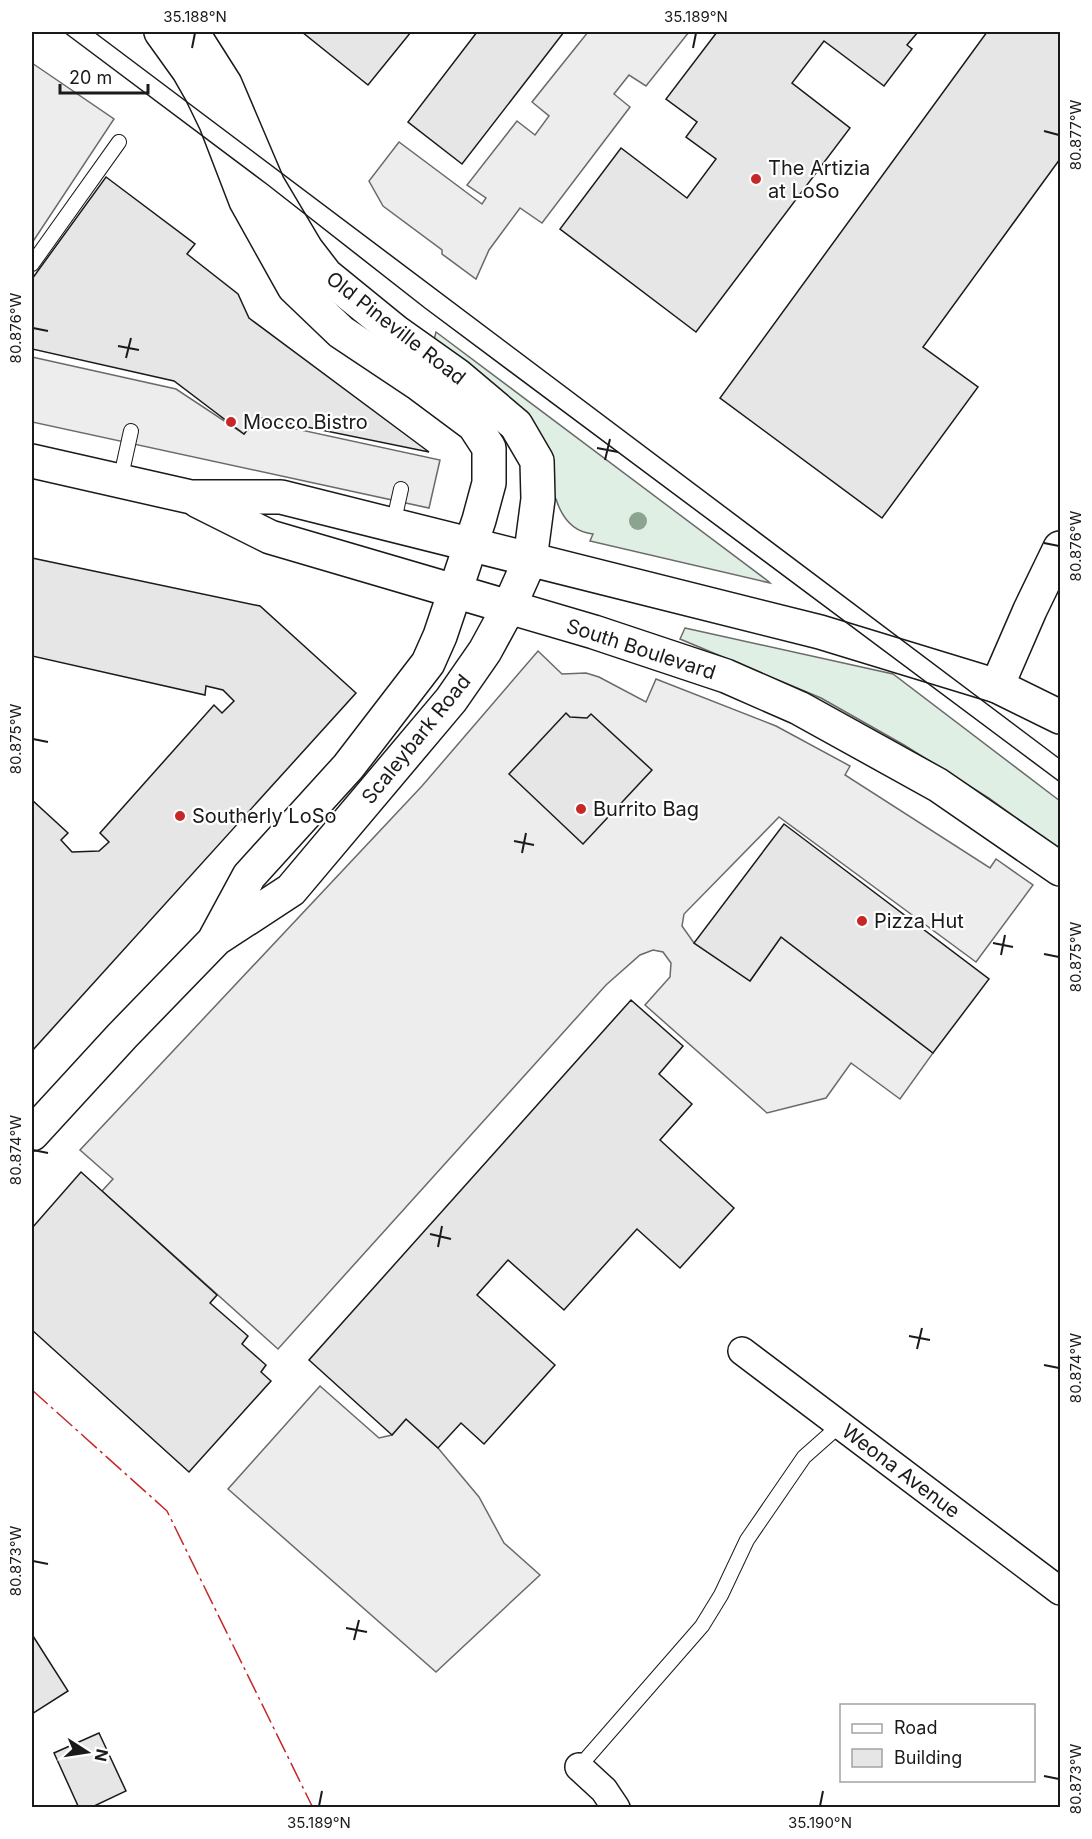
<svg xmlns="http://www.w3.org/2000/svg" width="1092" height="1839" font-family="Inter,sans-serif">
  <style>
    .grass { fill: #e0efe3; stroke: #6a6a6a; stroke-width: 1.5 }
    .parking { fill: #ededed; stroke: #6a6a6a; stroke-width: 1.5 }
    .building { fill: #e6e6e6; stroke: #1a1a1a; stroke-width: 1.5 }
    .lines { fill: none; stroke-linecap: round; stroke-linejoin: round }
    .lane-casing { stroke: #1a1a1a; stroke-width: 16 }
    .street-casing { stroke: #1a1a1a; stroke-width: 30 }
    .secondary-casing { stroke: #1a1a1a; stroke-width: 36 }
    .lane { stroke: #fff; stroke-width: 14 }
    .street { stroke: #fff; stroke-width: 27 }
    .secondary { stroke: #fff; stroke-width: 33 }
    .tram { stroke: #1a1a1a; stroke-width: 1.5 }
    .power { stroke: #c62828; stroke-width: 1.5; stroke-dasharray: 21 4.5 3 4.5; stroke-linecap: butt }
    .tree { fill: #8aa48f }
    .ticks { fill: none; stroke: #1a1a1a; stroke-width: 2 }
    .poi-dot { fill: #c62828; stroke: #fff; stroke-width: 2 }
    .labels { text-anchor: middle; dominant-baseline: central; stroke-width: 4.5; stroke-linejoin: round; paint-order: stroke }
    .poi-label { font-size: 20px; fill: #1a1a1a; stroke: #fff; text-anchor: start }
    .street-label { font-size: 20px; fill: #1a1a1a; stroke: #fff }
    .neatline { fill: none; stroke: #1a1a1a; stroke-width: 2 }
    .ticks-label { font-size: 15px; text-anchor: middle; fill: #1a1a1a }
  </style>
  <rect width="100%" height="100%" fill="#fff"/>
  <g class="grass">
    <path d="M436,332L768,581L770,583L590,541L593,534C573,532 562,518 556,499L547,498L546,472L433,344Z"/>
    <path d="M685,628L893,674L1060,801V850L989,798L904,745L821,698L680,639Z"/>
  </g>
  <g class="parking">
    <path d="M588,32H689L646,86L629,75L614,94L630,107L542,223L520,208L489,250L476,279L442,254V250L383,206L369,181L399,142L482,204L486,198L467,185L517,121L535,135L549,116L532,102Z"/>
    <path d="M32,63L114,119L32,243Z"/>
    <path d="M32,357L176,389L244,434L255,420L440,460L429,508L32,422Z"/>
    <path d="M538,651L562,674L586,673L599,677L646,702L656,679L776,726L850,766L845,775L990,868L996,859L1033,885L976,962L779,817L684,914L682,926L694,943L750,981L781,937L933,1053L900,1099L851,1063L826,1098L767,1113L645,1005L670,977L671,963L663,952L653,950L640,955L606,985L278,1349L102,1191L113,1179L80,1150L422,786Z"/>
    <path d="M320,1386L379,1438L392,1435L406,1419L438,1448L479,1497L504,1543L540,1575L436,1672L228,1489Z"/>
  </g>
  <g class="building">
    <path d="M302,32H411L368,85Z"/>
    <path d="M477,32H564L462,164L408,122Z"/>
    <path d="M717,32H918L907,45L912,49L884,86L824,41L792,83L850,128L696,332L560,229L621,148L687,198L716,159L686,137L697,122L666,99Z"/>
    <path d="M987,32H1060V159L923,347L978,387L882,518L720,398Z"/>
    <path d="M106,177L195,244L187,254L238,294L249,318L429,452L258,417L244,434L174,381L32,349V279Z"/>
    <path d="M32,558L260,606L356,693L32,1051V800L68,833L61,840L72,852L99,851L109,842L100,833L214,705L222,713L234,701L223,690L206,686L205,695L32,656Z"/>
    <path d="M566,713L570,717L587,718L591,714L652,770L583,844L509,774Z"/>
    <path d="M784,824L989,979L933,1053L781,937L750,981L694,943Z"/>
    <path d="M631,1000L683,1046L659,1074L692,1104L660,1140L734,1208L680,1268L637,1229L564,1310L508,1260L477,1295L555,1365L484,1444L461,1423L438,1448L406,1419L392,1435L309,1360Z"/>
    <path d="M81,1172L217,1295L210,1303L248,1336L242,1344L266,1365L261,1372L271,1381L189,1472L32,1330V1228Z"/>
    <path d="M33,1636L68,1691L32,1714V1637Z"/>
    <path d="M99,1733L126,1791L90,1808H79L54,1753Z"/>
  </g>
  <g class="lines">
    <g class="lane-casing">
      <g id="lane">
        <path d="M32,264L119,142"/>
        <path d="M120,481L131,431"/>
        <path d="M393,525L401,489"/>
        <path d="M579,1767L702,1626L721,1595L747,1540L804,1457L839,1426"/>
      </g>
    </g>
    <g class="street-casing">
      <g id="street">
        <path d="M742,1351L1060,1591"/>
        <path d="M579,1767L604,1790L616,1808"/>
      </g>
    </g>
    <g class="secondary-casing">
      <g id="secondary">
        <path d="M161,32L189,71L201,92L216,123L246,201L294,287L341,332L419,384L474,425L489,448V483L479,520L440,636L428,663L348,767L249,876L216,937"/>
        <path d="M32,461L191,497H281L820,632L997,686L1060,717"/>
        <path d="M198,501L270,537L594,632L726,676L799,708L938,785L1060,869"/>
        <path d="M997,686L1030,610L1060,548"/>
        <path d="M32,1134L122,1036L216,939L291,890L451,700L485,651L509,607L530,560L538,499L537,461L516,425L458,376L396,332L326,275L306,249L268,185L225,84L192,32"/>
      </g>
    </g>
    <use href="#lane" class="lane"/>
    <use href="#street" class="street"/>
    <use href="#secondary" class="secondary"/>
    <g class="tram">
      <path d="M64,32L268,185L425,308L1060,782"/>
      <path d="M94,32L1060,759"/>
    </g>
    <path class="power" d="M32,1390L167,1511L313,1808"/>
  </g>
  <circle class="tree" cx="638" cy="521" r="9"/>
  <path class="ticks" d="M192,48L195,33M693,48L696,33M1044,131L1059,135M33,328L48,331M118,346L139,350M126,358L131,338M597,448L618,452M605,460L610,439M1044,543L1059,546M33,739L48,742M514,841L534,845M522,853L526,833M993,943L1013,947M1044,954L1059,957M1001,955L1005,935M33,1150L48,1153M430,1234L451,1239M438,1247L442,1226M909,1336L930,1340M917,1349L922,1328M1044,1365L1059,1368M33,1561L48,1564M346,1628L367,1632M354,1640L359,1620M1044,1776L1059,1779M319,1806L322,1791M820,1806L823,1791"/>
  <g class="poi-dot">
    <circle cx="756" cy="179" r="6"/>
    <circle cx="231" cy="422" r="6"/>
    <circle cx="581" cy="809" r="6"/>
    <circle cx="180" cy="816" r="6"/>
    <circle cx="862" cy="921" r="6"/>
  </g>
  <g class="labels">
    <g class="poi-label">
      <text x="768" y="168">The Artizia<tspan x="768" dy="23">at LoSo</tspan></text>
      <text x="243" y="422">Mocco Bistro</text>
      <text x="593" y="809">Burrito Bag</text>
      <text x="192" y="816">Southerly LoSo</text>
      <text x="874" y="921">Pizza Hut</text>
    </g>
    <g class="street-label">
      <text transform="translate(396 328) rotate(38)">Old Pineville Road</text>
      <text transform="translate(641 649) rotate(18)">South Boulevard</text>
      <text transform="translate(416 739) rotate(-51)">Scaleybark Road</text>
      <text transform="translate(901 1471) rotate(37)">Weona Avenue</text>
    </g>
  </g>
  <rect width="1092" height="1839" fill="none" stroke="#ffffff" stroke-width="66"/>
  <rect x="840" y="1704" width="195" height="78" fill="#ffffff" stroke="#a3a3a3" stroke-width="1.5"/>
  <rect x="852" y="1724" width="30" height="9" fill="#ffffff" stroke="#a3a3a3" stroke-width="1.5"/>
  <text x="894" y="1734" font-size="18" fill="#1a1a1a">Road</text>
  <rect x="852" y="1749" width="30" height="18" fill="#e6e6e6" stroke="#a3a3a3" stroke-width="1.5"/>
  <text x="894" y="1764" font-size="18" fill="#1a1a1a">Building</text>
  <g transform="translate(87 1752) rotate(102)" stroke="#ffffff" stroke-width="4.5" paint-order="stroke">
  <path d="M0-4.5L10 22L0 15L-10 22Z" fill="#1a1a1a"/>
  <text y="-9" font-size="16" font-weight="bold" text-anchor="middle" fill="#1a1a1a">N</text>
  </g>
  <path d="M60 84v9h88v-9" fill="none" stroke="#1a1a1a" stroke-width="3"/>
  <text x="69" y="84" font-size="18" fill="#1a1a1a" stroke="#ffffff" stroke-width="4.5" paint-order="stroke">20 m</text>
  <rect x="33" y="33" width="1026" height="1773" class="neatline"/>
  <g class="ticks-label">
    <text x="195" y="22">35.188°N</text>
    <text x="696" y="22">35.189°N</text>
    <text transform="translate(1076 135) rotate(-90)" y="5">80.877°W</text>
    <text transform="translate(16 328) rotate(-90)" y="5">80.876°W</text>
    <text transform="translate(1076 546) rotate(-90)" y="5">80.876°W</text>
    <text transform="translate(16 739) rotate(-90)" y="5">80.875°W</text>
    <text transform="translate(1076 957) rotate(-90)" y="5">80.875°W</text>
    <text transform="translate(16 1150) rotate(-90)" y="5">80.874°W</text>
    <text transform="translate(1076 1368) rotate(-90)" y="5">80.874°W</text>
    <text transform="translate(16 1561) rotate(-90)" y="5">80.873°W</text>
    <text transform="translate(1076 1779) rotate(-90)" y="5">80.873°W</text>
    <text x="319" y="1828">35.189°N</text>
    <text x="820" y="1828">35.190°N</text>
  </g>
</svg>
